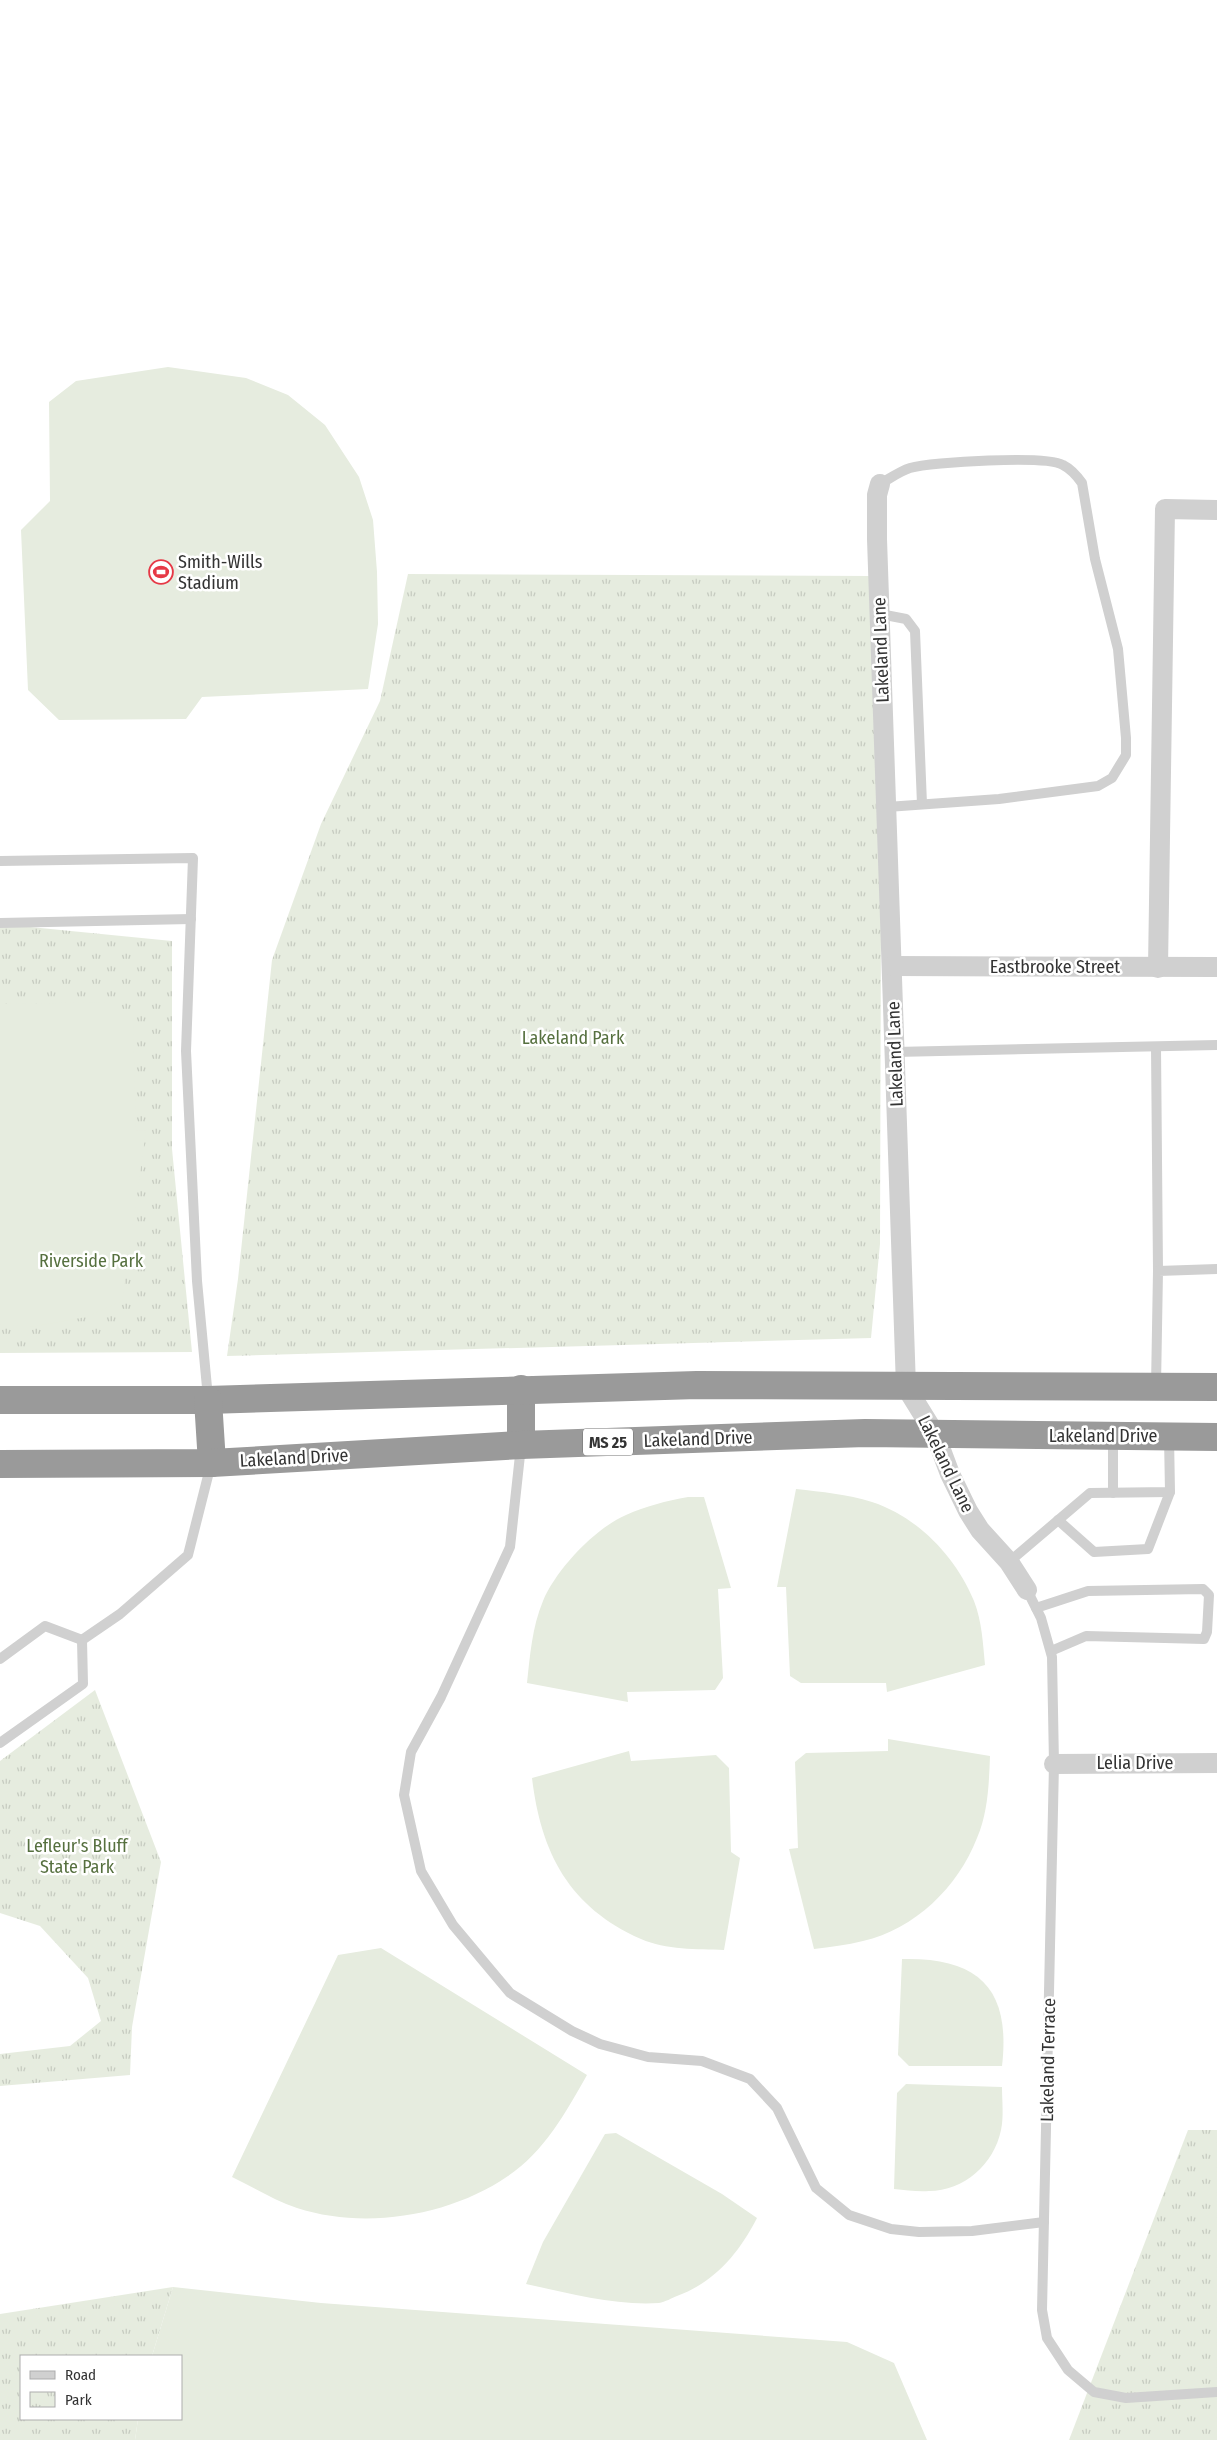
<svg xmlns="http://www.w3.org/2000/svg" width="1217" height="2440" font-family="'Fira Sans Condensed',sans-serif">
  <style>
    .park { fill: url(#park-tufts) }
    .garden { fill: #e6ecdf }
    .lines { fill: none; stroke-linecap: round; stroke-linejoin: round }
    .lane { stroke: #d0d0d0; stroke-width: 10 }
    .street { stroke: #d0d0d0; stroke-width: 20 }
    .highway { stroke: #9a9a9a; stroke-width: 28 }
    .labels { text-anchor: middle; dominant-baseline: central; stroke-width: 5; stroke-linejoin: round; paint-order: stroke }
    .shield { fill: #fff; stroke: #707070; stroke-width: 1 }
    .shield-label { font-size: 16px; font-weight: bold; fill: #333 }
    .poi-label { font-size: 18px; fill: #333; stroke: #fff; text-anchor: start }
    .street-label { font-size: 18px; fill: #333; stroke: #fff }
    .park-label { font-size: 18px; fill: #56703f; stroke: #fff }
  </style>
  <defs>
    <pattern id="park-tufts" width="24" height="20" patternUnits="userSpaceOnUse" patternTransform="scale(1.25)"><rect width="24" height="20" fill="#e6ecdf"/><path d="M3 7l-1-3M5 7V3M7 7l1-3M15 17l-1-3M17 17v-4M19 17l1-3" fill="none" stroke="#c6cbc0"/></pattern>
  </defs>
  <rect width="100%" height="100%" fill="#fff"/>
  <g class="park">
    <path d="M408,574L869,576L881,916L880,1244L871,1338L227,1356L238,1279L272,960L321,824L380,701Z"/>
    <path d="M0,924L172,941V1149L192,1352L0,1353Z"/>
    <path d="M95,1690L161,1862L132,2027L130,2075L0,2086V2054L70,2046L101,2021L88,1978L40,1926L0,1913V1761Z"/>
    <path d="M1188,2130H1217V2440H1069Z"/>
    <path d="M173,2287L152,2356H21V2419H138L135,2440H0V2314Z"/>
  </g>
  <g class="garden">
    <path d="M168,367L246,378L288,395L325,425L359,477L373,520L377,572L378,624L368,689L202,697L186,719L59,720L28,690L21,530L50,501L49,402L76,381Z"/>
    <path d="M4,995V1004L111,1002L133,1022L136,1130L146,1131L122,1301L86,1317L31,1327L0,1324V996Z"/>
    <path d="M796,1489C822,1492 847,1494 872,1502C918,1517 956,1557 974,1601C982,1621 983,1645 985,1665L887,1692L886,1683H801L790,1676L786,1587H777Z"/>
    <path d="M688,1497H704L731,1588L718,1589L723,1678L715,1690L627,1692L628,1702L527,1683C530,1656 532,1627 543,1601C556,1570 594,1529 626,1515C646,1506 666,1501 688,1497Z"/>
    <path d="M888,1739L990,1756C989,1783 988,1813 977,1838C958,1887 915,1929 863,1941C847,1945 830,1947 814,1949L789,1849L798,1848L795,1762L806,1753L888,1751Z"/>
    <path d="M629,1751L631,1761L716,1755L729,1768L731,1852L740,1858L724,1950C697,1949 666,1950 641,1939C569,1907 541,1853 532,1778Z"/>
    <path d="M381,1948L587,2075C566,2112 544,2152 508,2176C450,2216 365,2230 297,2208C275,2201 253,2187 232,2177L338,1955Z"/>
    <path d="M902,1959C979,1957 1011,1989 1002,2066H909L898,2055Z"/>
    <path d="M906,2084L1002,2087C1002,2101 1004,2117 1001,2130C994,2164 964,2191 929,2191C918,2192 906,2190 894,2189L897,2093Z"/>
    <path d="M616,2133L722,2194L757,2218C739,2253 715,2282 677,2296C672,2298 665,2302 659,2303C616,2306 568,2293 526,2284L543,2242L605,2134Z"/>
    <path d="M173,2287L321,2303L847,2342L894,2363L927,2440H135L138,2419H181V2356H152Z"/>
  </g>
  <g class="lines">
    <g class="lane">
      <path d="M880,484C889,479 900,471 910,468C932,462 1046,455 1063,465C1071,469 1077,476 1082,483L1095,559L1118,649L1126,738V755L1112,778L1098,786L999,799L887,807"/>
      <path d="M880,614L906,619L915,631L922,804"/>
      <path d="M0,861L193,858L186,1051L197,1281L208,1398"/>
      <path d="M0,923L191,919"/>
      <path d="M1156,1047L1158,1271"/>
      <path d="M895,1052L1217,1045"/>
      <path d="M1156,1386L1158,1271L1217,1269"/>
      <path d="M1113,1436V1493"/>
      <path d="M521,1446L510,1547L441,1697L411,1752L404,1795L421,1871L453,1925L510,1993L572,2031L600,2044L648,2057L702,2061L750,2079L777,2108L816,2188L849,2215L891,2229L919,2232L972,2231L1044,2222"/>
      <path d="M1058,1520L1094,1552L1148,1549L1170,1492"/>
      <path d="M1009,1562L1090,1493L1170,1492L1169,1437"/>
      <path d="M1027,1590L1041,1618L1052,1657L1054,1764L1042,2310L1047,2338L1068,2370L1094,2392L1126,2398L1217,2392"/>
      <path d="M1036,1608L1088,1591L1203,1589L1209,1595L1207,1632L1204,1639L1086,1636L1051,1651"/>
      <path d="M82,1640L120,1614L188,1555L211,1464"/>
      <path d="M0,1659L45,1626L82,1640"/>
      <path d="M0,1743L83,1684L82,1640"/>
    </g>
    <g class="street">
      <path d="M880,484L877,495V539L906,1387L935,1434L950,1474L968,1511L980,1530L1009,1562L1027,1590"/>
      <path d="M892,966L1217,967"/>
      <path d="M1158,968L1165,509L1217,510"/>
      <path d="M1054,1764L1217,1763"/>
    </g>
    <g class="highway">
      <path d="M521,1389V1445"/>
      <path d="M0,1400H208L697,1385L1217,1387"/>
      <path d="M208,1400L212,1463"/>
      <path d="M0,1464L212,1463L521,1445L865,1433L1217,1437"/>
    </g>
  </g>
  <defs>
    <g id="stadium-ring" transform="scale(1.25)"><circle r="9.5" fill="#fff" stroke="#e63946" stroke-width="1.5"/><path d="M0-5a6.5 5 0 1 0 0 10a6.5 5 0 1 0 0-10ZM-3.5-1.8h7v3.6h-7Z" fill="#e63946"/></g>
  </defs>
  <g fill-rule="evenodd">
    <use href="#stadium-ring" x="161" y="572"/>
  </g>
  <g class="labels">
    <rect class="shield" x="583" y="1428.5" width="50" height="27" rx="4"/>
    <g class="shield-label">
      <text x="608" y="1442">MS 25</text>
    </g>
    <g class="poi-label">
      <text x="178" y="562">Smith-Wills<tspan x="178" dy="21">Stadium</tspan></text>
    </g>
    <g class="street-label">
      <text transform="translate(881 650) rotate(-92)">Lakeland Lane</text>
      <text x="1055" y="967">Eastbrooke Street</text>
      <text transform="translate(895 1054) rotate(-92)">Lakeland Lane</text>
      <text x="1103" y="1436">Lakeland Drive</text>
      <text transform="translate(698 1439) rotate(-2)">Lakeland Drive</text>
      <text transform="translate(294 1458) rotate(-3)">Lakeland Drive</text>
      <text transform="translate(946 1464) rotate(64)">Lakeland Lane</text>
      <text x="1135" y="1763">Lelia Drive</text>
      <text transform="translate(1048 2060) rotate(-89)">Lakeland Terrace</text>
    </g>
    <g class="park-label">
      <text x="573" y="1038">Lakeland Park</text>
      <text x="91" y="1261">Riverside Park</text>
      <text x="77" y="1846">Lefleur's Bluff<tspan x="77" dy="21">State Park</tspan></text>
    </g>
  </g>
  <rect x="20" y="2355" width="162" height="65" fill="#ffffff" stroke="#adadad"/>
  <rect x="30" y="2371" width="25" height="8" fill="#d0d0d0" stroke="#adadad"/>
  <text x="65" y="2380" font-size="15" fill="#333333">Road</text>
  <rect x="30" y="2392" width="25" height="15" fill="url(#park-tufts)" stroke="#adadad"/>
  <text x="65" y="2405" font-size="15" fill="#333333">Park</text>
</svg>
